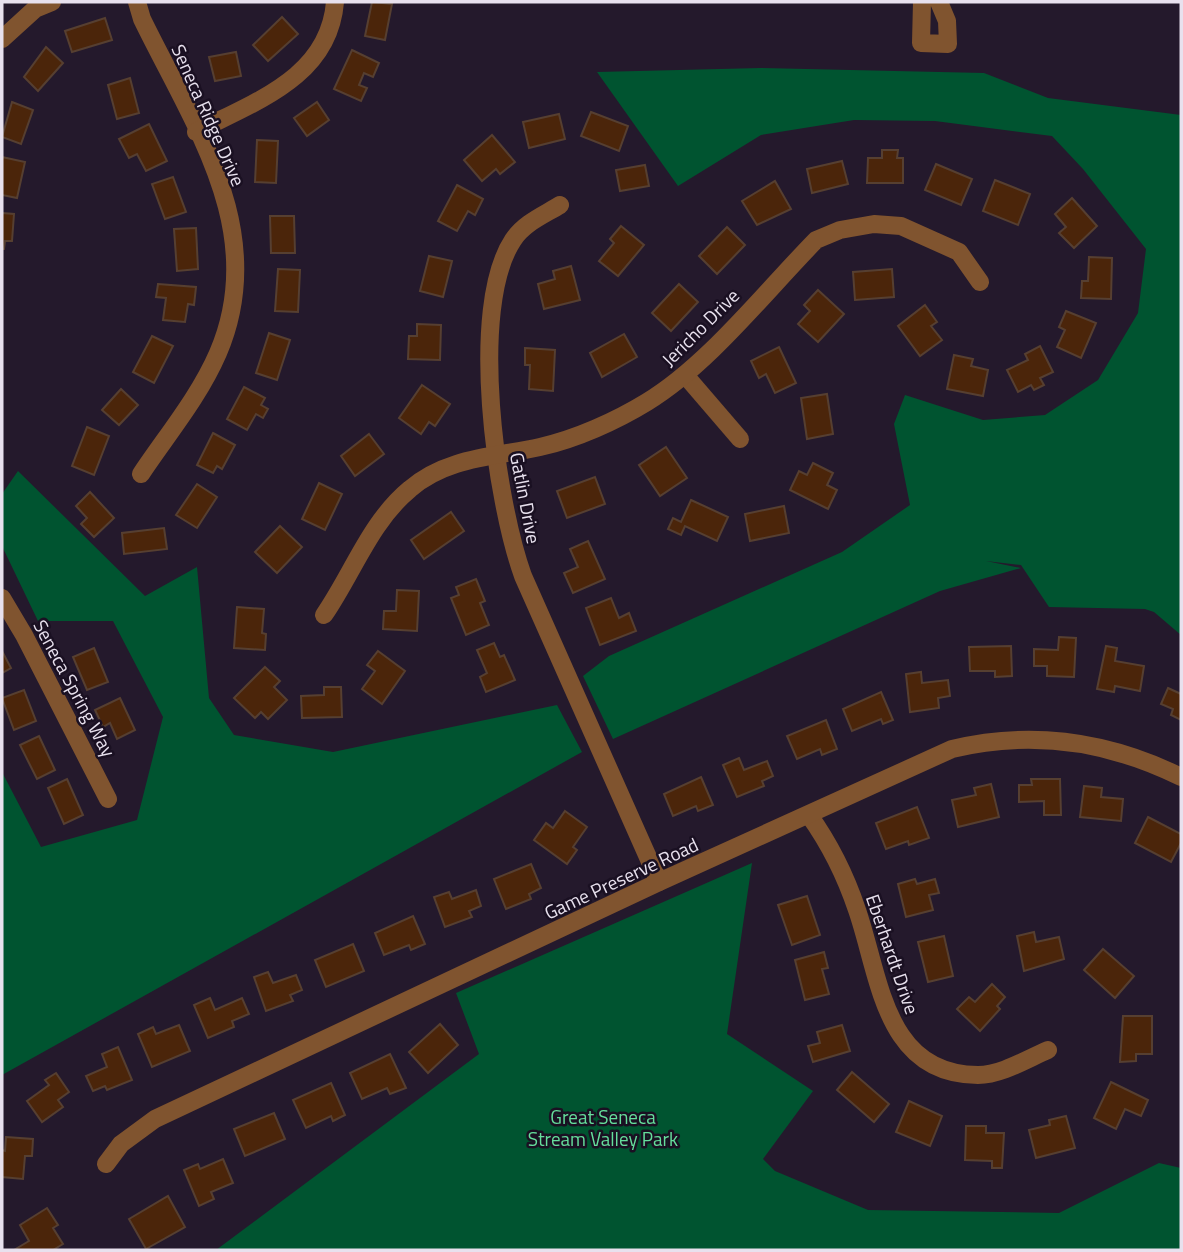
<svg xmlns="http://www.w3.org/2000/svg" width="1183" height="1252" font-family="'Titillium Web',sans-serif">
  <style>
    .green { fill: #005430 }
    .building { fill: #4b250a; stroke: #563f31; stroke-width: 2 }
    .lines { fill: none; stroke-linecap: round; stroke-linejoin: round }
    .minor { stroke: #80542f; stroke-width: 18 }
    .labels { text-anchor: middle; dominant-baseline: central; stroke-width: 5; stroke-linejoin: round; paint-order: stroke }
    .street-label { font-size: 19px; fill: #e8e1ee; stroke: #1a1022 }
    .park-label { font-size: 19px; fill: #65de9c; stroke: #1a1022 }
  </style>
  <rect width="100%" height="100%" fill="#24192c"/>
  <g class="green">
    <path d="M761,68L984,73L1048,98L1181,115V635L1154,612L1145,609L1049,607L1021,565L986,561L1021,568L940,591L613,739L583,676L609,656L842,552L910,505L894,424L905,395L983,420L1045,415L1098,380L1138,313L1146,249L1083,169L1052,136L935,121L854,120L761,135L678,186L597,72Z"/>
    <path d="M18,471L145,596L197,567L209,698L234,735L333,752L557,705L582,752L2,1075V772L41,847L137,820L163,717L113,621H38L2,546V494Z"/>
    <path d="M752,863L727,1034L813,1091L763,1159L775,1171L868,1210L1059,1213L1159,1163L1181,1168V1250H216L479,1054L456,993Z"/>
  </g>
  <g class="building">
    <path d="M372,2L392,4L385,40L365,36Z"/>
    <path d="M282,17L298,34L268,61L253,45Z"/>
    <path d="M105,18L112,40L72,52L65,31Z"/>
    <path d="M46,47L63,63L38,91L24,77Z"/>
    <path d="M352,50L379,63L373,77L364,73L359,85L367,88L361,101L334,89Z"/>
    <path d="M236,52L241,76L215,81L209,57Z"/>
    <path d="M130,78L139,113L117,119L108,85Z"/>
    <path d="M12,102L33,110L21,144L2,137Z"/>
    <path d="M317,102L329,120L307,136L294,118Z"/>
    <path d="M591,112L628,126L619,151L581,136Z"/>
    <path d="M559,114L565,139L529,148L523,122Z"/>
    <path d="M149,124L167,161L146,171L137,154L129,158L119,139Z"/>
    <path d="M492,135L515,162L500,174L496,169L482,181L464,160Z"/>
    <path d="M257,140L278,141L276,183L255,182Z"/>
    <path d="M882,150H898L897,158H903V183H867L868,158H882Z"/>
    <path d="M2,157L25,162L17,198L2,195Z"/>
    <path d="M842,161L848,184L812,193L807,169Z"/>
    <path d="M936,164L972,179L961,205L925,190Z"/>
    <path d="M645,165L649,186L620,191L616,170Z"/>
    <path d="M173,177L186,212L165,219L152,184Z"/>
    <path d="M995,180L1030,194L1018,225L983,211Z"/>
    <path d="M775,181L791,209L757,225L742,201Z"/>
    <path d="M457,185L483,199L475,215L468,211L457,231L438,221Z"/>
    <path d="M1072,198L1097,226L1074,248L1059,233L1066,227L1055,214Z"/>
    <path d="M2,213L14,214L12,241H5L4,249H2Z"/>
    <path d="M270,216H294L295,253H271Z"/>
    <path d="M621,226L644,245L618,276L599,261L614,243L610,239Z"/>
    <path d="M727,227L745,245L717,274L699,256Z"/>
    <path d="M196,228L198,269L177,271L174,229Z"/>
    <path d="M429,256L452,261L443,297L420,291Z"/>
    <path d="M1089,257L1112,258L1111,299L1081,298L1082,281H1088Z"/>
    <path d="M571,266L580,300L544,309L538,284L555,279L553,271Z"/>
    <path d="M278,269L300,270L298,312L275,311Z"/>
    <path d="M892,269L894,297L855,300L853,272Z"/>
    <path d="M158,284L196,287L194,305L188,304L185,322L163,320L166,298L156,297Z"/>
    <path d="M679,284L698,302L671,331L652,313Z"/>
    <path d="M818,290L844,314L818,342L798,324L810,311L804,305Z"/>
    <path d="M925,305L937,322L931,326L942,340L920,356L898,326Z"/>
    <path d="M1066,311L1096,323L1081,358L1057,347L1065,330L1059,327Z"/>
    <path d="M417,324L441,325L440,360L408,359L409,336H417Z"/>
    <path d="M269,333L290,340L277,380L256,373Z"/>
    <path d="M624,334L637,357L602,377L590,353Z"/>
    <path d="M152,336L173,346L154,383L133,372Z"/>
    <path d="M1040,346L1053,372L1040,378L1044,385L1034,390L1031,385L1018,392L1007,370L1028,360L1025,354Z"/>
    <path d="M779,347L796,383L775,393L766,374L759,378L751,361Z"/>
    <path d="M525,348L555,350L553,391L529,389L530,365H525Z"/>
    <path d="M954,355L973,359L971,366L988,370L983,396L947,389Z"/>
    <path d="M422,385L450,404L435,426L429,422L421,434L399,418Z"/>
    <path d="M244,387L265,398L261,405L268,409L263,418L256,414L247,430L227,419Z"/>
    <path d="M121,389L138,405L119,425L102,410Z"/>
    <path d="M827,394L833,434L807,439L801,398Z"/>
    <path d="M87,427L109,436L94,475L72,466Z"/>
    <path d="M213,433L235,445L222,469L217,466L213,473L197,465Z"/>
    <path d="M369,434L384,454L355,476L341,456Z"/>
    <path d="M666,447L687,478L660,496L639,465Z"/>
    <path d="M813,463L833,473L827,485L837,490L828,509L790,490L799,471L807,475Z"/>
    <path d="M595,477L605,504L567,518L557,491Z"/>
    <path d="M319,483L342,494L325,530L302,519Z"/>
    <path d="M197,484L217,497L197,528L176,515Z"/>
    <path d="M90,492L114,518L94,537L81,524L87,518L76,506Z"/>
    <path d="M691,500L728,517L717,541L685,526L681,535L668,529L673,518L681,522Z"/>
    <path d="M784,506L789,533L750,541L745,514Z"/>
    <path d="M451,512L464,531L424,559L411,540Z"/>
    <path d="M280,526L302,547L277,573L255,552Z"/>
    <path d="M164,528L167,549L124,554L122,533Z"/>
    <path d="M588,541L605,579L573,593L564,573L578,567L570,549Z"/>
    <path d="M476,579L485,601L480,603L489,625L466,635L451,598L459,595L456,587Z"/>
    <path d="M397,590L419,591L417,631L383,629L384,611H396Z"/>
    <path d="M611,598L619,618L629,613L636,631L600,645L586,608Z"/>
    <path d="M237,607L264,609L262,633L266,634L265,650L234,648Z"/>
    <path d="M1059,637L1076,638L1074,677L1047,676V666H1034V649L1058,650Z"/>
    <path d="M494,643L500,657L504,655L515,680L486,692L480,677L487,673L477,650Z"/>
    <path d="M1011,646L1012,676L995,677V671H970L969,647Z"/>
    <path d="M1106,646L1117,648L1115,661L1144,666L1140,691L1115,686L1114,692L1097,689Z"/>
    <path d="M94,648L108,682L87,690L73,657Z"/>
    <path d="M2,651L11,668L2,673Z"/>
    <path d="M378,651L405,671L382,704L362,689L375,671L367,665Z"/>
    <path d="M265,667L280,681L274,687L287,700L268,719L261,712L255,718L234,698Z"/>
    <path d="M921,672L922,683L948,680L950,696L938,698L939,708L910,712L906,674Z"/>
    <path d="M324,687H341L342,717L302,718L301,696L324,695Z"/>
    <path d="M1168,688L1181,694V720L1171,715L1173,709L1161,704Z"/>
    <path d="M24,690L36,721L14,730L2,698Z"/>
    <path d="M881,692L893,720L883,724L881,719L852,731L843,709Z"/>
    <path d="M120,698L135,730L117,739L110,723L103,727L95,710Z"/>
    <path d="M826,720L837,749L822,755L820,749L797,759L787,736Z"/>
    <path d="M39,736L55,770L37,779L20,745Z"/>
    <path d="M739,758L744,770L767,761L773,776L762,781L764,786L737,797L723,765Z"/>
    <path d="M701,777L713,805L698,811L696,806L673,816L664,794Z"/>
    <path d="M67,779L83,815L64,824L48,788Z"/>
    <path d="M1031,779H1060L1061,815H1044V801L1019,802V785H1032Z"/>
    <path d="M991,784L999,817L958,827L952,800L976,795L974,788Z"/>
    <path d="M1084,786L1102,788L1101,797L1123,799L1121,821L1080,817Z"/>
    <path d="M917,807L929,838L909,845L908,841L886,849L876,823Z"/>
    <path d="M565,811L587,827L573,847L577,850L567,864L534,840L546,823L553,828Z"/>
    <path d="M1148,817L1181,834V843L1171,862L1135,843Z"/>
    <path d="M531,864L541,888L529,894L531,899L506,909L494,879Z"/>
    <path d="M915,879L917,884L935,879L939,893L929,895L933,910L906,917L898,884Z"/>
    <path d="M476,890L481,906L469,911L472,917L445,927L434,897L449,892L452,899Z"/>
    <path d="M807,896L820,935L792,945L778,905Z"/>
    <path d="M413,916L425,944L411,950L409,945L384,955L375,933Z"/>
    <path d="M1034,932L1036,942L1059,937L1064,959L1024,971L1017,936Z"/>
    <path d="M944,936L953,976L928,982L918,942Z"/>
    <path d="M353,944L364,971L326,987L315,960Z"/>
    <path d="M1103,949L1134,976L1115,998L1084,970Z"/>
    <path d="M824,952L828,968L822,969L829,994L805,1000L795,960Z"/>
    <path d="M268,972L273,983L296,975L302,990L290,995L293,1001L266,1011L254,977Z"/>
    <path d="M992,984L1005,997L997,1006L1000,1009L980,1031L957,1009L969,997L975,1002Z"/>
    <path d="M210,998L215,1010L242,998L249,1014L232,1021L234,1027L208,1038L194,1005Z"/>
    <path d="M1123,1016H1152V1054H1136V1061L1120,1062Z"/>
    <path d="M440,1024L458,1045L428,1073L409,1052Z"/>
    <path d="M179,1025L190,1051L152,1067L138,1034L153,1027L156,1034Z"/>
    <path d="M842,1025L850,1051L813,1062L808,1046L820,1043L817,1032Z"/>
    <path d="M118,1047L132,1080L107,1090L105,1086L93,1091L86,1076L107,1067L102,1054Z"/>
    <path d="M390,1054L406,1088L390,1094L387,1088L362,1099L350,1073Z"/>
    <path d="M852,1072L889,1104L874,1122L837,1090Z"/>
    <path d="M56,1073L69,1092L58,1100L63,1107L42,1122L27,1101L49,1085L45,1080Z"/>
    <path d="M1111,1082L1148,1100L1141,1116L1125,1109L1116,1129L1094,1118Z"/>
    <path d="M331,1083L345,1115L333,1121L331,1116L306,1128L293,1100Z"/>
    <path d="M909,1101L942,1116L930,1146L896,1132Z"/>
    <path d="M274,1113L285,1139L245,1156L234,1129Z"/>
    <path d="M1066,1116L1075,1148L1036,1158L1029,1130L1050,1125L1049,1120Z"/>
    <path d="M966,1126H986V1133H1004L1002,1168H992V1161L965,1160Z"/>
    <path d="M6,1137L33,1139L32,1156H25L23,1179L2,1177V1150L5,1151Z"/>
    <path d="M223,1159L233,1183L211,1192L214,1199L199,1206L184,1170L198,1164L200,1169Z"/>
    <path d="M168,1196L185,1227L146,1249L129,1219Z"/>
    <path d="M47,1208L58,1225L53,1228L63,1244L53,1250H14L29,1241L20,1225Z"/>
  </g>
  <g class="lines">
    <g class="minor">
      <path d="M137,2L142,19C194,126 270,232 218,353C199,397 167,435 141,474"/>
      <path d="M922,2L921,43L948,44L947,21L939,2"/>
      <path d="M2,39L35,9L52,2"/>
      <path d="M196,132C256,101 329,77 335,2"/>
      <path d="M560,205C544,215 524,223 513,240C468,308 496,501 523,576L659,882"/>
      <path d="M685,375L740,439"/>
      <path d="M2,598L24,635L108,799"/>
      <path d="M324,615C353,573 370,522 410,489C447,457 495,457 540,447C576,439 616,421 647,402C708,365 765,292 816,240L840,230L874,224L901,226L959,252L980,282"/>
      <path d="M809,815C829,843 846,877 857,910C880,976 884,1075 978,1075C1001,1075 1027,1059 1048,1050"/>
      <path d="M106,1164L121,1144L155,1119L659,882L952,749C1032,730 1108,741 1181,777"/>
    </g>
  </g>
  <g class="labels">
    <g class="street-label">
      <text transform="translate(209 115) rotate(66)">Seneca Ridge Drive</text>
      <text transform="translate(700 327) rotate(-45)">Jericho Drive</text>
      <text transform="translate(526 498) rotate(79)">Gatlin Drive</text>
      <text transform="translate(75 688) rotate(62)">Seneca Spring Way</text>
      <text transform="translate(621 878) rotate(-25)">Game Preserve Road</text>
      <text transform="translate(893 954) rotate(71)">Eberhardt Drive</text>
    </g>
    <g class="park-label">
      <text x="603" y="1116">Great Seneca<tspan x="603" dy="22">Stream Valley Park</tspan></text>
    </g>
  </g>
  <rect width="1183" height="1252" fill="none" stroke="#e8e1ee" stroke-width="7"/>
</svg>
